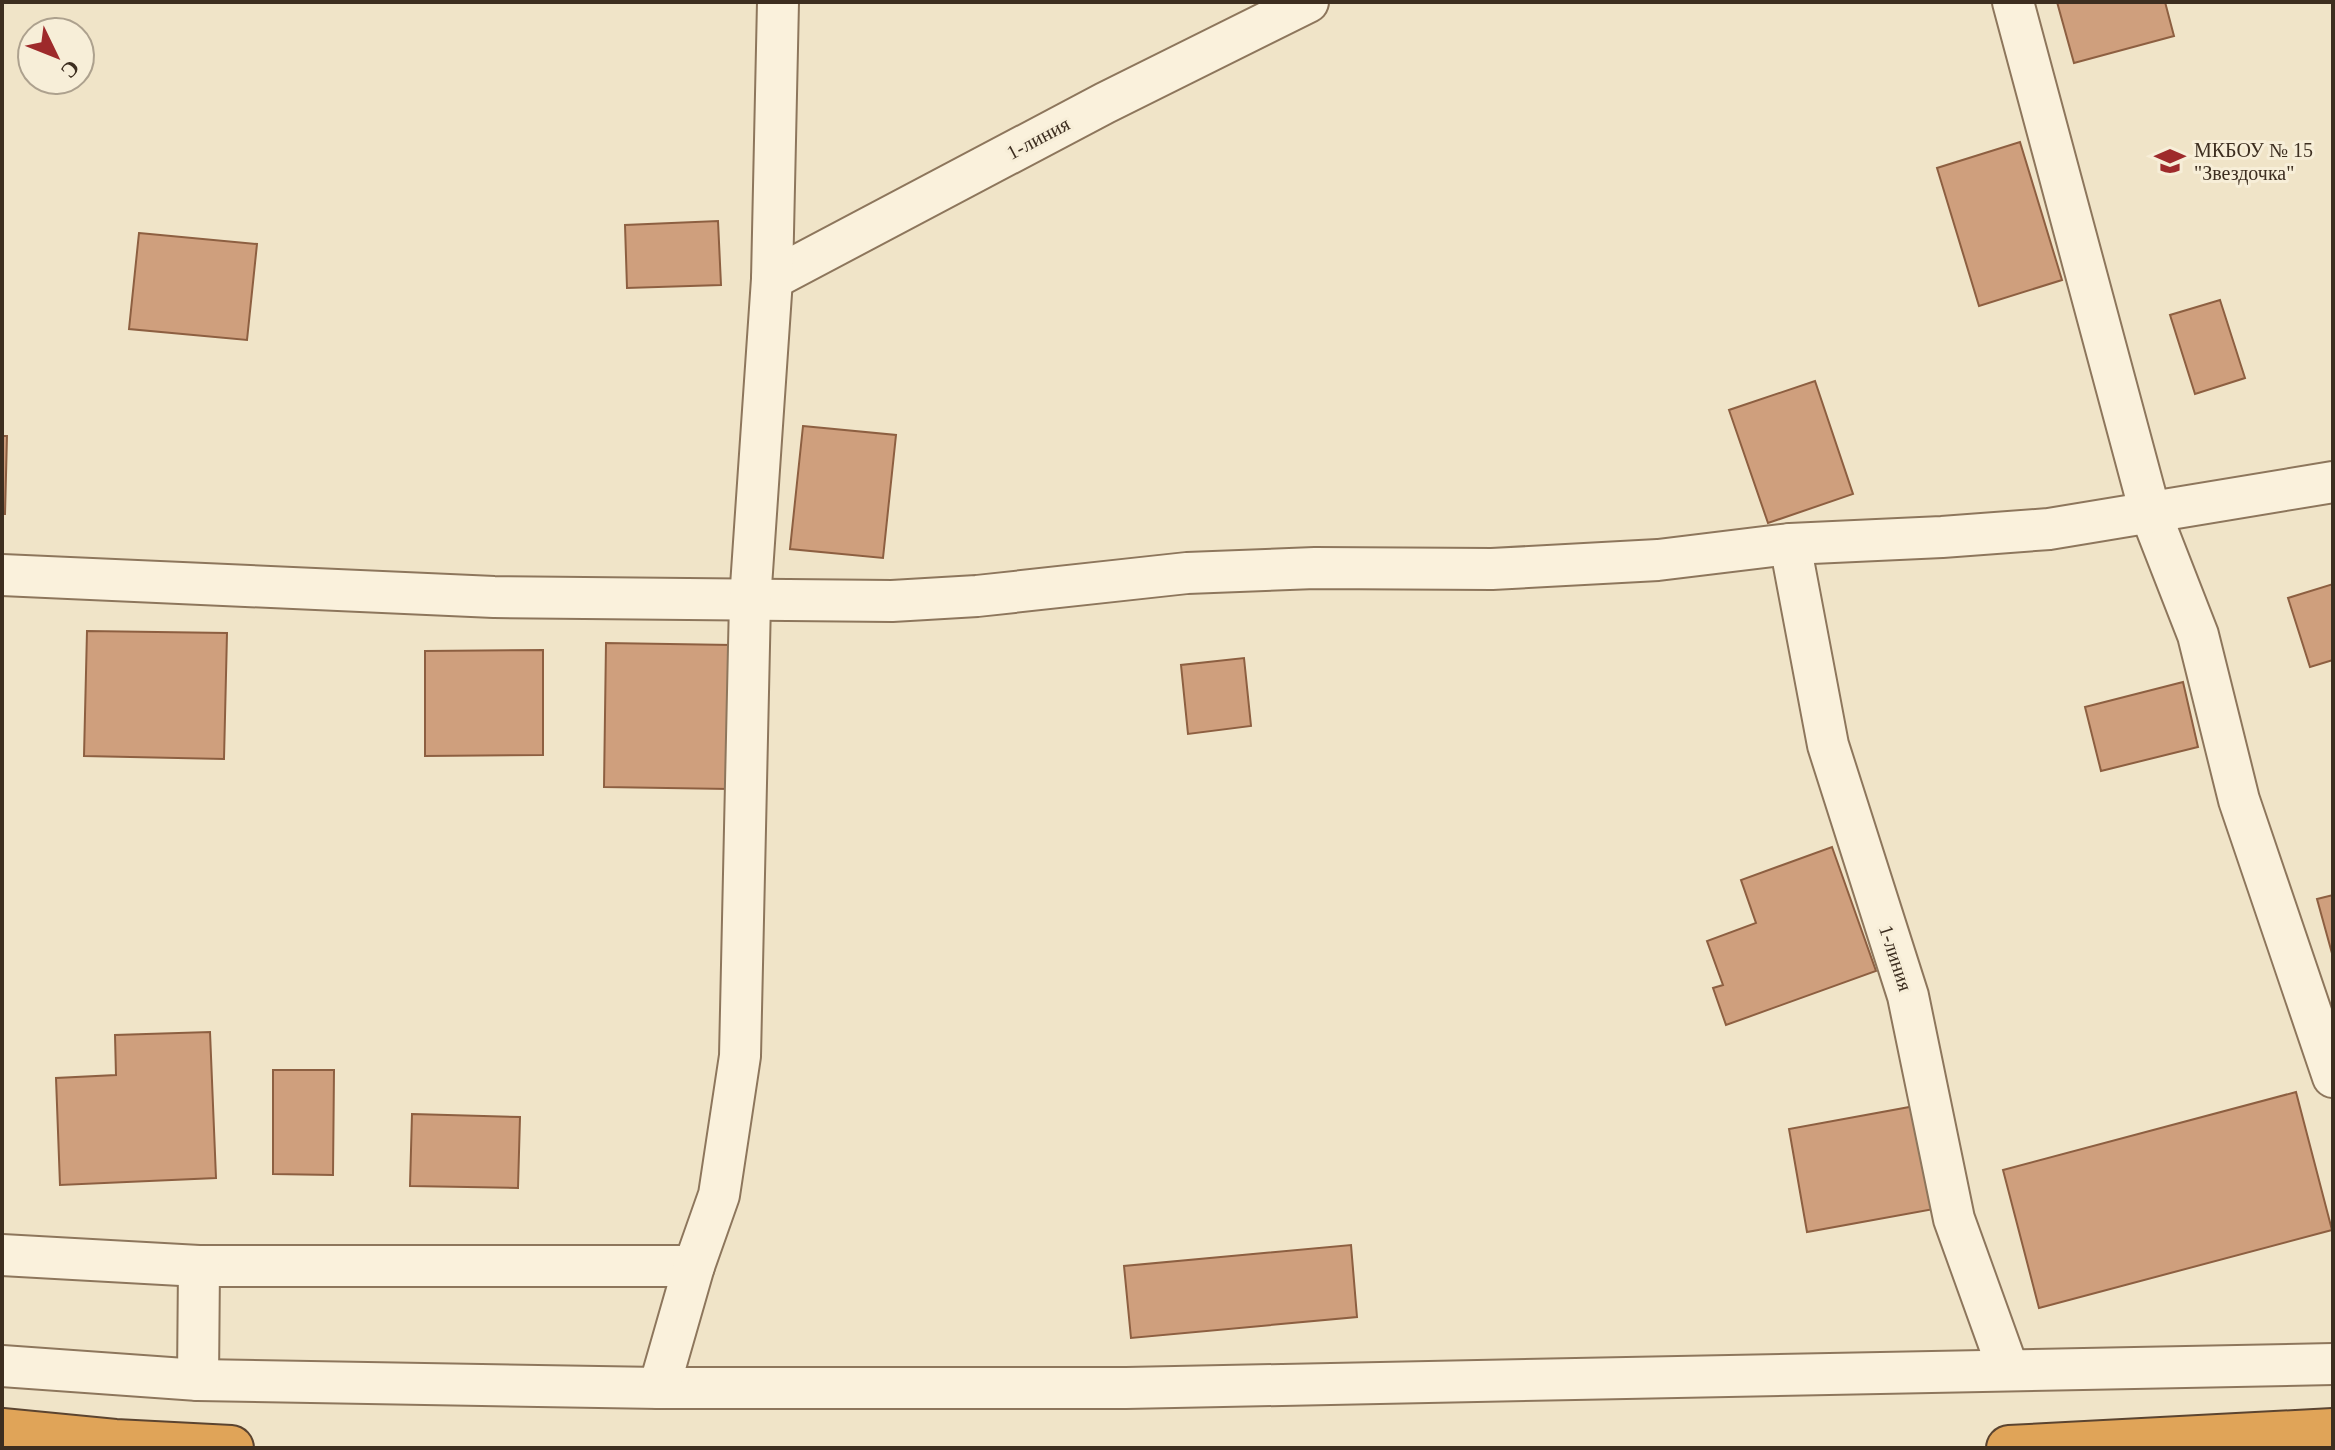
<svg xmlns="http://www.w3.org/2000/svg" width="2335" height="1450" font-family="'Times New Roman',serif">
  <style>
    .building { fill: #cf9f7d; stroke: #8d5f41; stroke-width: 2 }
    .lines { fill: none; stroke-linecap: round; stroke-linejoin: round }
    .minor-casing { stroke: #8d765c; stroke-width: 44 }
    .highway-casing { stroke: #5b4430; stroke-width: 48 }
    .minor { stroke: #faf1dc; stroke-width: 40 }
    .highway { stroke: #e0a458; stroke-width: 44 }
    .labels { text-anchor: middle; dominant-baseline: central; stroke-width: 6; stroke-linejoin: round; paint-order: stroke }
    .street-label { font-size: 20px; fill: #3d2e20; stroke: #f7eed8 }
    .poi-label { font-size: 20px; fill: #3d2e20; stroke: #f7eed8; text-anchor: start }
  </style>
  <rect width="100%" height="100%" fill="#f0e4c8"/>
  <g class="building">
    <path d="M2057,2H2165L2174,36L2074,63Z"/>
    <path d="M2020,142L2062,280L1979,306L1937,168Z"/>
    <path d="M718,221L721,285L627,288L625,225Z"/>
    <path d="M139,233L257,244L247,340L129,329Z"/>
    <path d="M2220,300L2245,378L2195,394L2170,315Z"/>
    <path d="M1815,381L1853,494L1768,523L1729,410Z"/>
    <path d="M803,426L896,435L883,558L790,549Z"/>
    <path d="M2,436H7L5,514H2Z"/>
    <path d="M2333,584V660L2310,667L2288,598Z"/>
    <path d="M87,631L227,633L224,759L84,756Z"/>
    <path d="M606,643L732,645L729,789L604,787Z"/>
    <path d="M543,650V755L425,756V651Z"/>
    <path d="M1244,658L1251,726L1188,734L1181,665Z"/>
    <path d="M2183,682L2198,747L2101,771L2085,707Z"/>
    <path d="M1832,847L1876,971L1726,1025L1713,988L1723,985L1707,941L1756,923L1741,880Z"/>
    <path d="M2333,895V957L2317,899Z"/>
    <path d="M210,1032L216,1178L60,1185L56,1078L116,1075L115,1035Z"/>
    <path d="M273,1070H334L333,1175L273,1174Z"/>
    <path d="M2296,1092L2332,1230L2039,1308L2003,1170Z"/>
    <path d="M1915,1106L1934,1209L1807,1232L1789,1129Z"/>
    <path d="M412,1114L520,1117L518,1188L410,1186Z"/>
    <path d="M1351,1245L1357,1317L1131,1338L1124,1266Z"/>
  </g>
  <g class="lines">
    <g class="minor-casing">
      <g id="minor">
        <path d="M2013,2L2150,512L2198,635L2239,800L2333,1077"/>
        <path d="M772,279L1105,103L1308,2"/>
        <path d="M1790,544L1828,745L1908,996L1954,1219L2008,1369"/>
        <path d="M2,575L494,597L892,601L977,596L1187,573L1315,568L1492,569L1658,560L1790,544L1942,537L2049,529L2333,482"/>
        <path d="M2,1255L199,1266H694"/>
        <path d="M2,1366L198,1380L659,1388H1126L2333,1364"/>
        <path d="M198,1380L199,1266"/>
        <path d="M659,1388L694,1266L719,1195L740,1056L750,601L772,279L778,2"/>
      </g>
    </g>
    <g class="highway-casing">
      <g id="highway">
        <path d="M2,1431L115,1442L231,1448"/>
        <path d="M2009,1448L2333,1431"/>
      </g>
    </g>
    <use href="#minor" class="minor"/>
    <use href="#highway" class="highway"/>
  </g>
  <defs>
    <g id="school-bare" transform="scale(2.4)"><path d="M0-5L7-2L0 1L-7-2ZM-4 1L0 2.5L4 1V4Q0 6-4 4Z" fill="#9e2a2b" stroke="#f7eed8" stroke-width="2.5" paint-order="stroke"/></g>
  </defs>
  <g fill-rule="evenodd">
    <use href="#school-bare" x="2170" y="161"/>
  </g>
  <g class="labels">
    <g class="street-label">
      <text transform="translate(1038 138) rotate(-28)">1-линия</text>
      <text transform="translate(1896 958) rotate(72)">1-линия</text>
    </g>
    <g class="poi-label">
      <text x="2194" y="150">МКБОУ № 15<tspan x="2194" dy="23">"Звездочка"</tspan></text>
    </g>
  </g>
  <rect width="2335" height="1450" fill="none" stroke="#3d2e20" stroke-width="8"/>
  <g transform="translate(56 56) rotate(133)"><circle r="38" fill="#f7eed8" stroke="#ada18e" stroke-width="2"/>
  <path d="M0-6L14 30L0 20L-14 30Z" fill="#9e2a2b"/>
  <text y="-12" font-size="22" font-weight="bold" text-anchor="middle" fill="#3d2e20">С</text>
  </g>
</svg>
